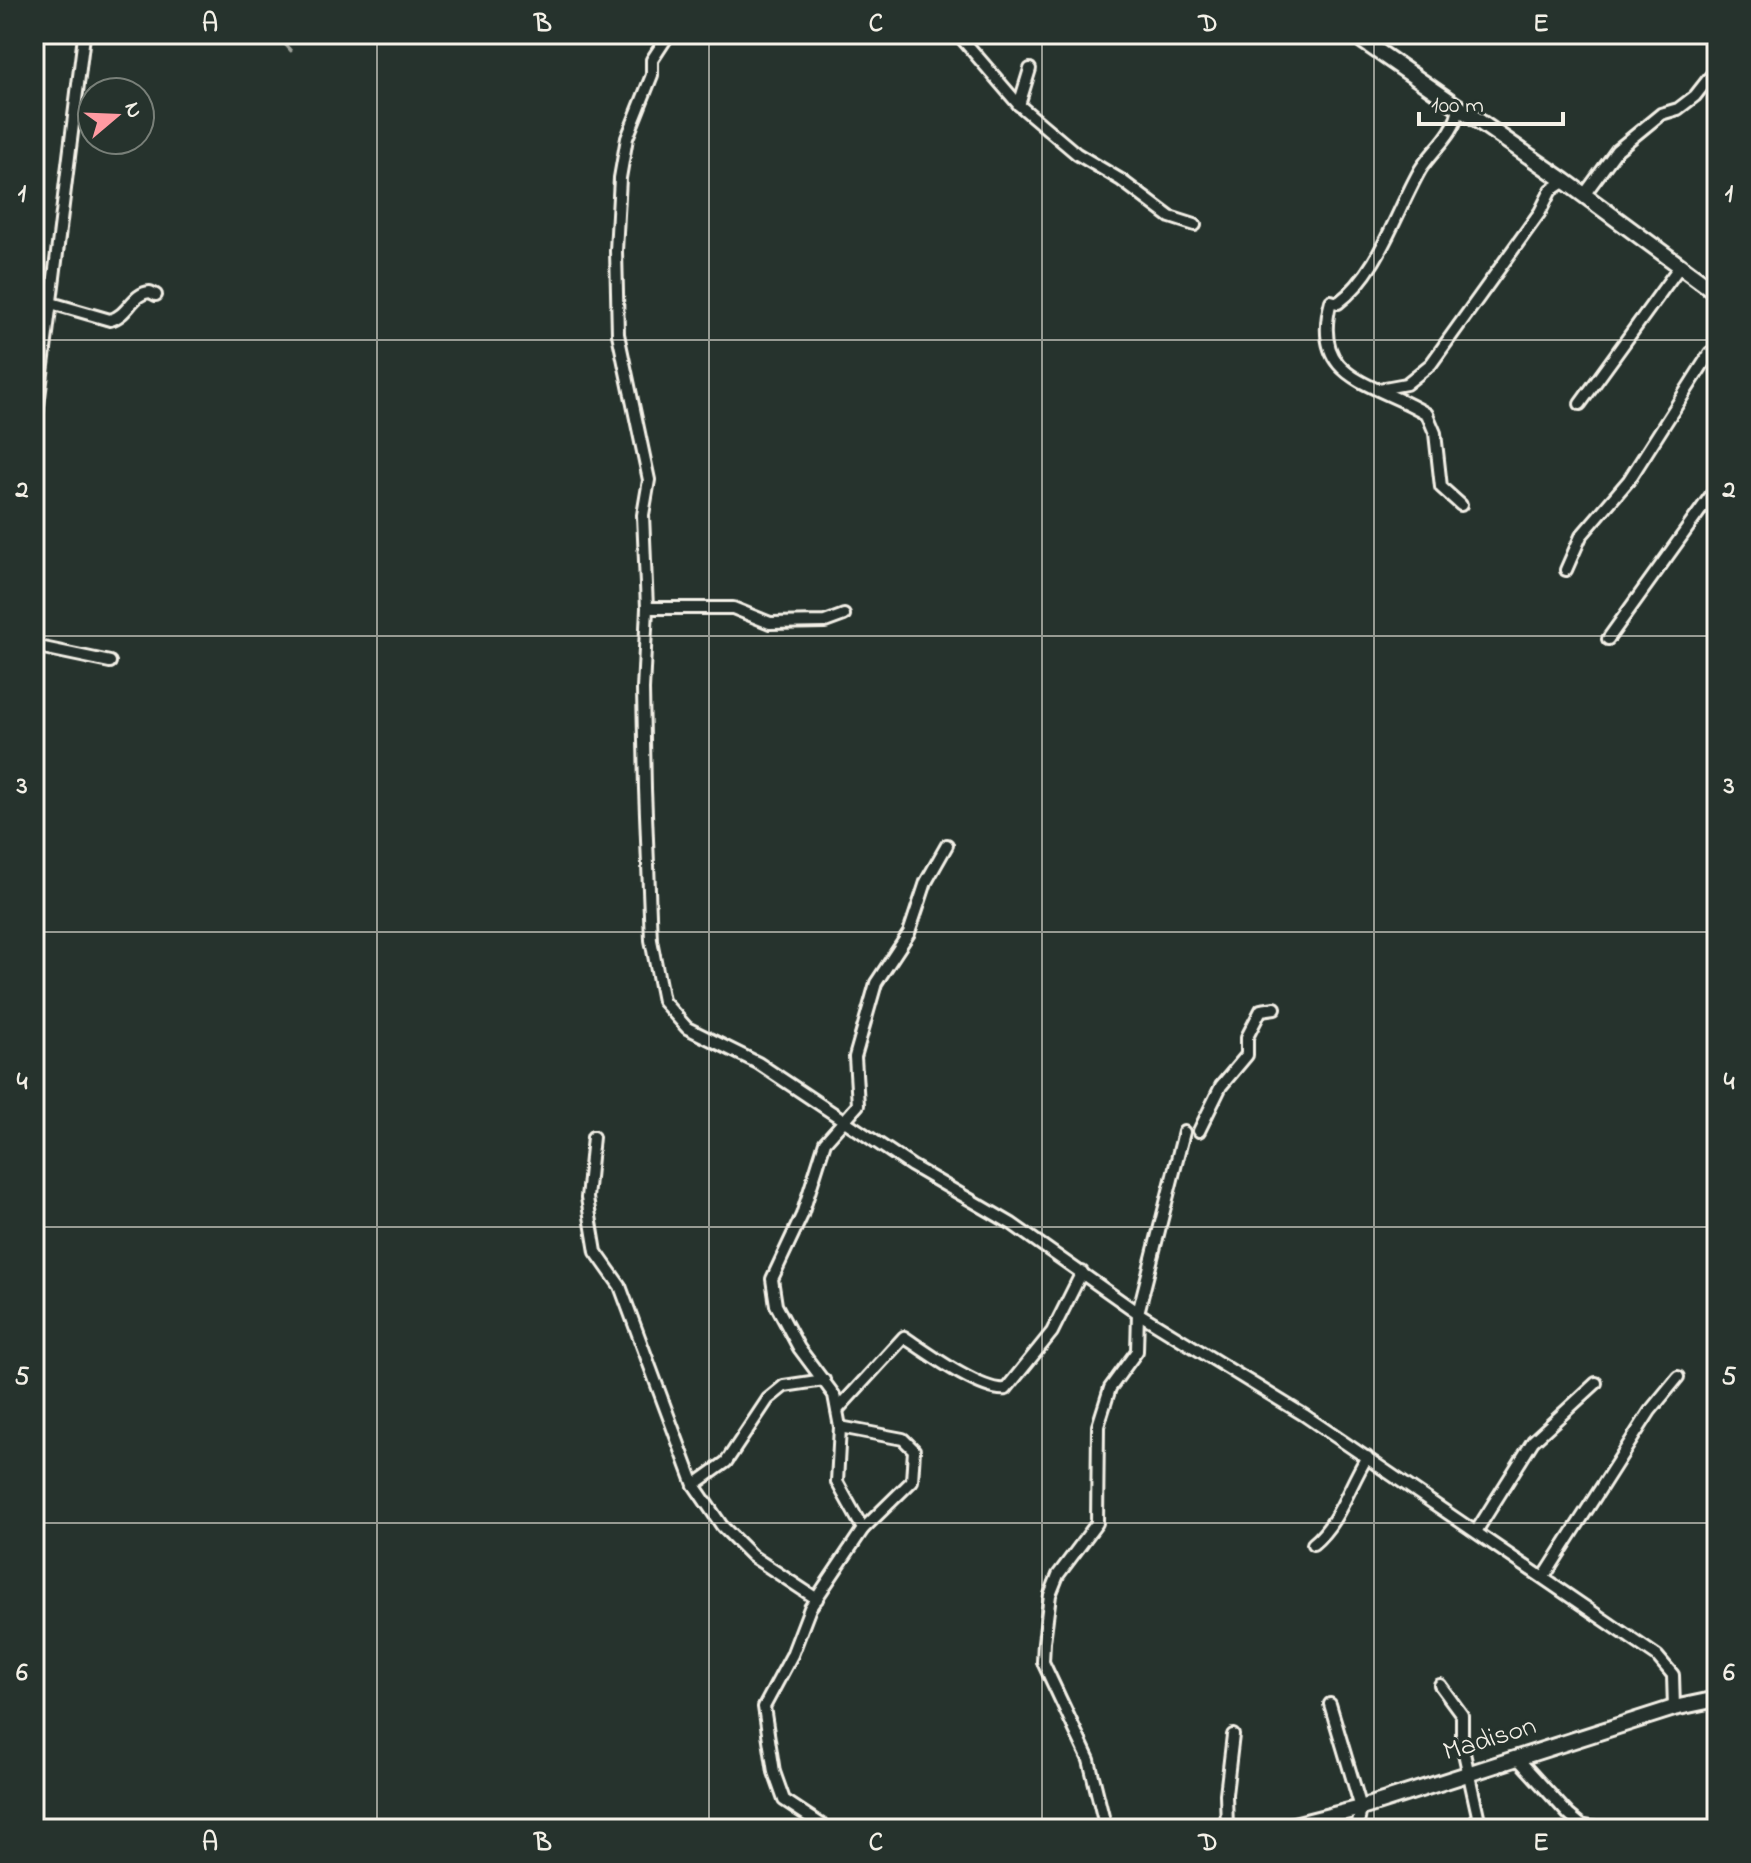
<svg xmlns="http://www.w3.org/2000/svg" width="1751" height="1863" font-family="'Indie Flower',sans-serif">
  <style>
    .lines { fill: none; stroke-linecap: round; stroke-linejoin: round }
    .stream { stroke: #9fa39b; stroke-width: 3 }
    .street-casing { stroke: #f4f1e8; stroke-width: 16 }
    .secondary-casing { stroke: #f4f1e8; stroke-width: 20 }
    .street { stroke: #26332d; stroke-width: 10 }
    .secondary { stroke: #26332d; stroke-width: 14 }
    .grid { fill: none; stroke: #f4f1e8; stroke-width: 2; stroke-opacity: 0.55 }
    .labels { text-anchor: middle; dominant-baseline: central; stroke-width: 6; stroke-linejoin: round; paint-order: stroke }
    .street-label { font-size: 28px; fill: #f4f1e8; stroke: #26332d }
    .neatline { fill: none; stroke: #f4f1e8; stroke-width: 3 }
    .grid-label { font-size: 26px; text-anchor: middle; font-weight: bold; fill: #f4f1e8 }
  </style>
  <rect width="100%" height="100%" fill="#26332d"/>
  <filter id="ink" filterUnits="userSpaceOnUse"><feTurbulence type="fractalNoise" baseFrequency=".0125" numOctaves="2"/><feDisplacementMap in="SourceGraphic" scale="16" xChannelSelector="R" yChannelSelector="G"/><feConvolveMatrix kernelMatrix="1 2 1 2 8 2 1 2 1" color-interpolation-filters="sRGB"/></filter>
  <g filter="url(#ink)">
    <g class="lines">
      <path class="stream" d="M276,34L291,51"/>
      <g class="street-casing">
        <g id="street">
          <path d="M669,34L652,60V75L627,138L620,178L616,251L618,334L649,480L643,515L647,608L643,690L645,789L651,940L663,1001L687,1028L758,1063L912,1166L1012,1224L1138,1313L1304,1415L1657,1656L1673,1675L1674,1708"/>
          <path d="M958,34L1019,105L1077,154L1121,180L1170,217L1195,225"/>
          <path d="M1019,105L1030,69"/>
          <path d="M1459,107C1456,134 1433,149 1420,170C1395,214 1379,272 1338,303L1331,301C1309,382 1376,382 1427,414L1435,433L1441,487L1461,505"/>
          <path d="M1584,195L1617,150L1661,114L1678,109L1695,96L1717,68"/>
          <path d="M51,303L110,320C128,316 132,293 150,292L156,295"/>
          <path d="M1379,389L1406,384L1431,364L1540,212L1551,190L1565,181"/>
          <path d="M1580,404L1680,266"/>
          <path d="M34,438L84,36"/>
          <path d="M1566,570L1581,536L1629,480L1710,353L1717,348"/>
          <path d="M647,608H733L770,623L825,622L844,615"/>
          <path d="M1608,639L1717,487"/>
          <path d="M34,646L110,662"/>
          <path d="M1199,1131L1221,1086L1247,1055V1037L1261,1010L1275,1008"/>
          <path d="M593,1137L587,1198L596,1252L620,1286L694,1485L726,1462L768,1399L784,1386L824,1380"/>
          <path d="M837,1410L904,1337C925,1351 982,1393 1006,1389L1052,1332L1082,1272"/>
          <path d="M840,1427L903,1439L914,1450L912,1481L863,1529"/>
          <path d="M694,1485L722,1526L752,1556L817,1599"/>
          <path d="M1477,1530L1533,1441L1596,1383"/>
          <path d="M1313,1544C1339,1523 1349,1486 1367,1457"/>
          <path d="M1544,1577L1650,1411L1678,1377"/>
          <path d="M1440,1685L1462,1715V1744L1481,1829"/>
          <path d="M1330,1704L1361,1808L1357,1829"/>
          <path d="M1519,1760L1569,1815L1581,1825L1603,1829"/>
          <path d="M828,1829L784,1800L774,1772L764,1707L792,1655L810,1608L863,1529L837,1482L840,1427L834,1395L799,1348L776,1305L772,1279L802,1215L825,1142L858,1105L855,1057L876,983L909,933L926,882L947,845"/>
          <path d="M1106,1829L1089,1760L1043,1662L1044,1642L1050,1595L1058,1575L1097,1523L1098,1426L1110,1388L1137,1351L1138,1313L1184,1132"/>
          <path d="M1227,1829L1226,1794L1233,1735"/>
        </g>
      </g>
      <g class="secondary-casing">
        <g id="secondary">
          <path d="M1353,34L1565,181L1717,293"/>
          <path d="M1278,1829L1361,1808L1674,1708L1717,1699"/>
        </g>
      </g>
      <use href="#street" class="street"/>
      <use href="#secondary" class="secondary"/>
    </g>
  </g>
  <path class="grid" d="M377,34V1829M709,34V1829M1042,34V1829M1374,34V1829M34,340H1717M34,636H1717M34,932H1717M34,1227H1717M34,1523H1717"/>
  <g class="labels">
    <g class="street-label">
      <text transform="translate(1490 1740) rotate(-17)">Madison</text>
    </g>
  </g>
  <rect width="1751" height="1863" fill="none" stroke="#26332d" stroke-width="88"/>
  <g transform="translate(116 116) rotate(71)"><circle r="38" fill="#26332d" stroke="#787f78" stroke-width="2"/>
  <path d="M0-6L14 30L0 20L-14 30Z" fill="#ff9aa2"/>
  <text y="-12" font-size="22" font-weight="bold" text-anchor="middle" fill="#f4f1e8">N</text>
  </g>
  <path d="M1419 112v12h144v-12" fill="none" stroke="#f4f1e8" stroke-width="4"/>
  <text x="1431" y="112" font-size="24" fill="#f4f1e8" stroke="#26332d" stroke-width="6" paint-order="stroke">100 m</text>
  <rect x="44" y="44" width="1663" height="1775" class="neatline"/>
  <g class="grid-label">
    <text x="210" y="31">A</text>
    <text x="543" y="31">B</text>
    <text x="876" y="31">C</text>
    <text x="1208" y="31">D</text>
    <text x="1541" y="31">E</text>
    <text x="22" y="201">1</text>
    <text x="1729" y="201">1</text>
    <text x="22" y="497">2</text>
    <text x="1729" y="497">2</text>
    <text x="22" y="793">3</text>
    <text x="1729" y="793">3</text>
    <text x="22" y="1089">4</text>
    <text x="1729" y="1089">4</text>
    <text x="22" y="1384">5</text>
    <text x="1729" y="1384">5</text>
    <text x="22" y="1680">6</text>
    <text x="1729" y="1680">6</text>
    <text x="210" y="1850">A</text>
    <text x="543" y="1850">B</text>
    <text x="876" y="1850">C</text>
    <text x="1208" y="1850">D</text>
    <text x="1541" y="1850">E</text>
  </g>
</svg>
